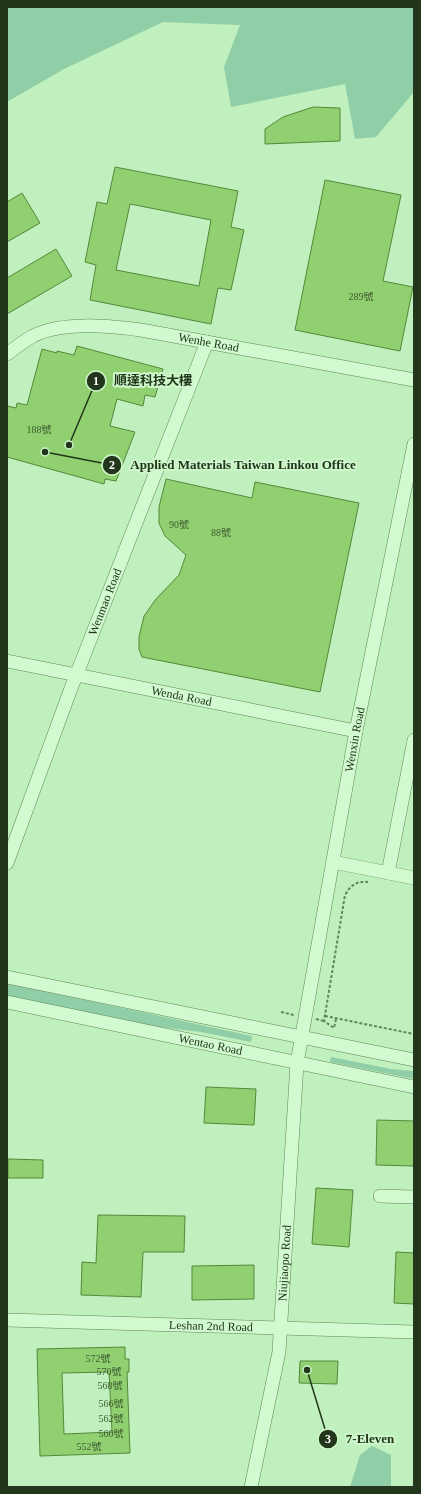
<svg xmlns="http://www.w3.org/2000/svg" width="421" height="1494" font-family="'Times New Roman','Noto Sans TC',serif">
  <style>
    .green { fill: #90cea7 }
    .building { fill: #90d070; stroke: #55883a; fill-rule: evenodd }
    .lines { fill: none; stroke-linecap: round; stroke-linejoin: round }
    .minor-casing { stroke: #608855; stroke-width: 14 }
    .path { stroke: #608855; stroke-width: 2; stroke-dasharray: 3 2; stroke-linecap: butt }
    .minor { stroke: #d2fad0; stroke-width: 13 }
    .labels { text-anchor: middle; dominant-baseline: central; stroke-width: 4; stroke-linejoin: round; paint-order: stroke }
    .number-label { font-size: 10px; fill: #3e5c30 }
    .street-label { font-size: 12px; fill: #22361b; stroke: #cef7cc }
    .leader { fill: none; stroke: #22361b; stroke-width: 1.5 }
    .callout-dot { fill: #22361b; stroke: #cef7cc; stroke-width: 1.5 }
    .mark-label { font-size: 12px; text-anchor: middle; font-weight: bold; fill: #fff }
    .callout-label { font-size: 13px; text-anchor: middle; font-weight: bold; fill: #22361b; stroke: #cef7cc; stroke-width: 4; stroke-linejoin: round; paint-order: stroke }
  </style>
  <rect width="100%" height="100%" fill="#bff0bd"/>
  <g class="green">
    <path d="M7,7H414V92L376,137L355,139L345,84L231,107L224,67L240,25L163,22L64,69L7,102Z"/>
    <path d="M7,983L252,1036L251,1042L201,1032L150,1026L7,997Z"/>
    <path d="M331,1057L391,1069L414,1071V1079L330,1062Z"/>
    <path d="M372,1446L391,1455V1487H350L360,1455Z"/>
  </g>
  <g class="building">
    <path d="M313,107L340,108V141L265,144V129L283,117Z"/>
    <path d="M115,167L238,191L231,227L244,230L231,290L218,288L211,324L90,300L96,265L85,262L97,202L107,204ZM130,204L211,220L199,286L116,270Z"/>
    <path d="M325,180L401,195L383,281L413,287L400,351L295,330Z"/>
    <path d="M22,193L40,223L7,242V202Z"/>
    <path d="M56,249L72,276L7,314V278Z"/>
    <path d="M77,346L163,369L155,397L145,395L143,406L117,399L110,426L135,432L116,481L105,479L104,484L7,457V406L16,408L17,403L27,405L42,349L57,353V351L74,355Z"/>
    <path d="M166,479L252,498L255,482L359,503L320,692L142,657L139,649V637L144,616L156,599L179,575L186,555L165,536L159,523V507Z"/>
    <path d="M206,1087L256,1089L254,1125L204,1123Z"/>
    <path d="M377,1120L414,1121V1166L376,1165Z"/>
    <path d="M8,1159L43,1160V1178H8Z"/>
    <path d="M316,1188L353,1190L349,1247L312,1244Z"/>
    <path d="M98,1215L185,1216L184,1252H143L141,1297L81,1295L82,1262L96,1263Z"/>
    <path d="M396,1252L414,1253V1304L394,1303Z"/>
    <path d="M254,1265V1299L192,1300V1266Z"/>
    <path d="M125,1347V1359H129V1372H127L130,1453L40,1456L37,1349ZM109,1372L112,1432L64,1434L62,1373Z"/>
    <path d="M300,1361H338L337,1384L299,1383Z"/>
  </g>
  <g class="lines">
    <g class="minor-casing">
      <g id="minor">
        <path id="s1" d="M7,354C15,348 24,341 33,336C63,321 108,326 141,330L414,380"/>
        <path id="s2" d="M7,661L356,731"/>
        <path d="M333,862L414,878"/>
        <path id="s3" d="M7,863L70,691L207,342"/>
        <path d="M388,873L414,740"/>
        <path d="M7,977L414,1060"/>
        <path id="s4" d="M7,1002L414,1087"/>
        <path d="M380,1196L414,1197"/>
        <path id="s5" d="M7,1320L414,1332"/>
        <path id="s6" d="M251,1487L279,1352L297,1063L356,731L414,444"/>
      </g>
    </g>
    <g class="path">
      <path d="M281,1012L294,1015"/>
      <path d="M325,1016L414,1034"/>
      <path d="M316,1019L324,1021"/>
      <path d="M336,1019L334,1028L324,1021L345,895C351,885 356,881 368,882"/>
    </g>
    <use href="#minor" class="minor"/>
  </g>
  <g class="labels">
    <g class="number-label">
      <text x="361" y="296">289號</text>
      <text x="39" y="429">188號</text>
      <text x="179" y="524">90號</text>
      <text x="221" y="532">88號</text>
      <text x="98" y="1358">572號</text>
      <text x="109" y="1371">570號</text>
      <text x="110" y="1385">568號</text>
      <text x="111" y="1403">566號</text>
      <text x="111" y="1418">562號</text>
      <text x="111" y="1433">560號</text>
      <text x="89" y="1446">552號</text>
    </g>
    <g class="street-label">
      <text stroke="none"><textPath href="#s1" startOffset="210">Wenhe Road</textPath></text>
      <text stroke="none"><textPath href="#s3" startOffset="279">Wenmao Road</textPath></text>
      <text stroke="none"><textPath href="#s2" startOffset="178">Wenda Road</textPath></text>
      <text stroke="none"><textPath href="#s6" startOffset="756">Wenxin Road</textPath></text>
      <text stroke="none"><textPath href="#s4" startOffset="208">Wentao Road</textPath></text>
      <text stroke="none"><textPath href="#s6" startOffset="227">Niujiaopo Road</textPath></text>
      <text stroke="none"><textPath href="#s5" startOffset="204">Leshan 2nd Road</textPath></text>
    </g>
  </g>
  <path class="leader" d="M69 445L96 381M45 452L112 465M307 1370L328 1439"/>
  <g class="callout-dot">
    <circle cx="69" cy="445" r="4"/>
    <circle cx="45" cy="452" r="4"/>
    <circle cx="307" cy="1370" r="4"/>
    <circle cx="96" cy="381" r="10"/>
    <circle cx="112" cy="465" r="10"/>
    <circle cx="328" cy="1439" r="10"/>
  </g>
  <g class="mark-label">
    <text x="96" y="385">1</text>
    <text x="112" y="469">2</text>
    <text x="328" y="1443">3</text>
  </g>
  <g class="callout-label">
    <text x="153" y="385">順達科技大樓</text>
    <text x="243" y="469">Applied Materials Taiwan Linkou Office</text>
    <text x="370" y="1443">7-Eleven</text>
  </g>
  <rect width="421" height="1494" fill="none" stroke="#22361b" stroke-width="16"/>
</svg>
